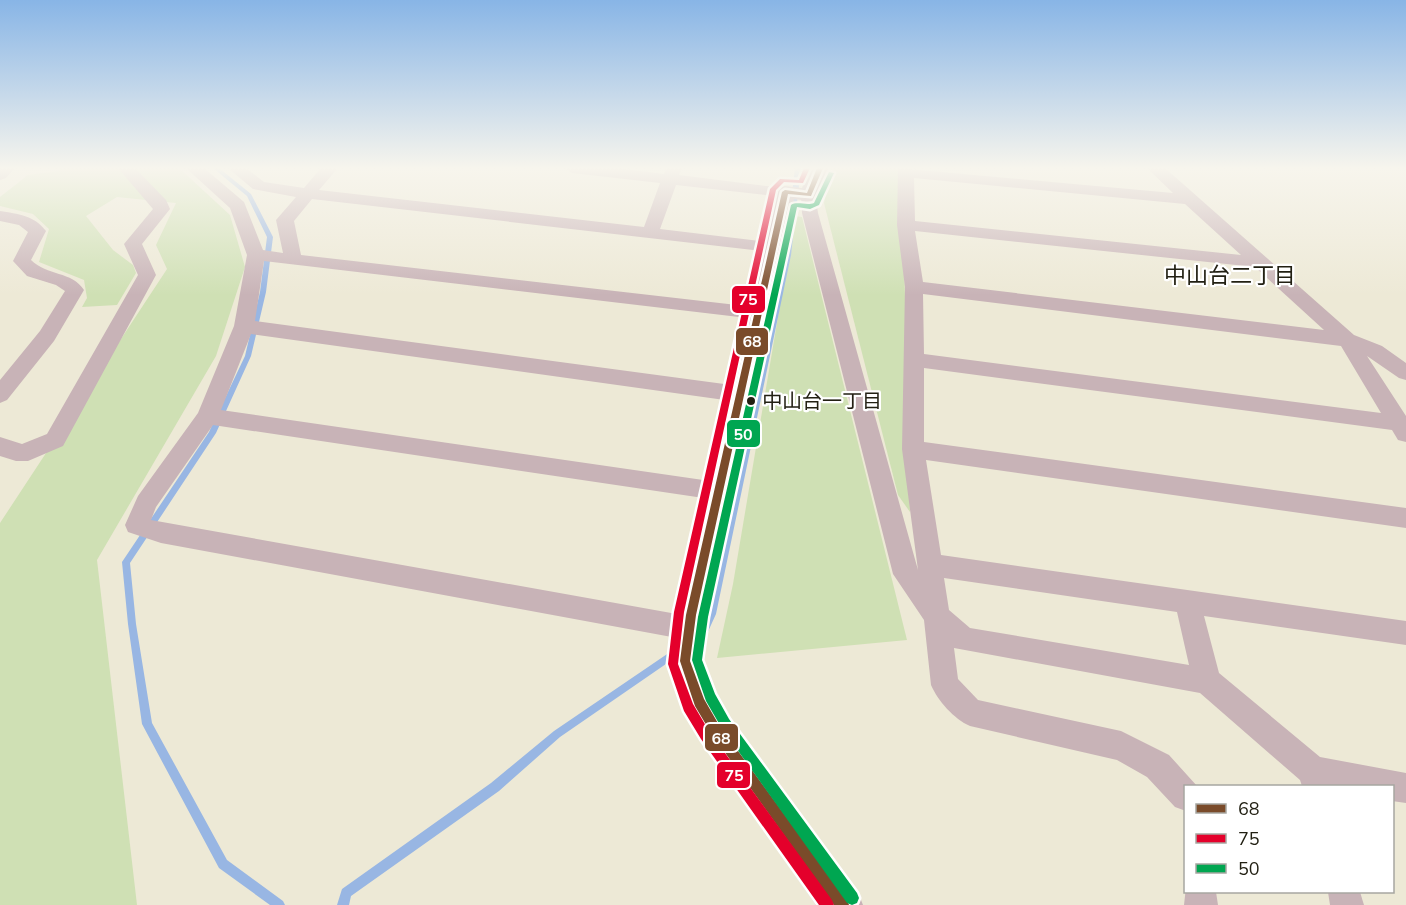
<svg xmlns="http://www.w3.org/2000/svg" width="1406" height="905" font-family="'Nunito Sans','Noto Sans JP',sans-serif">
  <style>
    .green { fill: #cfe0b4 }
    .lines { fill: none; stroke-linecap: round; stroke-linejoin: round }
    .stream { fill: #98b6e3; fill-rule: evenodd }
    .minor { fill: #c8b3b7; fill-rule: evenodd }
    .tertiary { fill: #c8b3b7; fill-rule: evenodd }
    .bus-1-casing { stroke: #fff; stroke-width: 5 }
    .bus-2-casing { stroke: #fff; stroke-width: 5 }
    .bus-3-casing { stroke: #fff; stroke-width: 5 }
    .bus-1 { fill: #7a4b2a; fill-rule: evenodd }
    .bus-2 { fill: #e4002b; fill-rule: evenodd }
    .bus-3 { fill: #00a651; fill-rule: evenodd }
    .bus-dot { fill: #222013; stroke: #fff; stroke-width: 2 }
    .labels { text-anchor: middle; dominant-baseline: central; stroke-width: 4.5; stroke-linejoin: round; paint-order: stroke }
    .bus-label { font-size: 20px; fill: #222013; stroke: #fff; text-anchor: start }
    .neighbourhood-label { font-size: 22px; fill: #222013; stroke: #fff }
    .line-badge { stroke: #fff; stroke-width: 2 }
    .badge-label { font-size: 16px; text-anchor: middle; font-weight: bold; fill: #fff }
  </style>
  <rect width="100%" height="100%" fill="#ede9d6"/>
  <g class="green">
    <path d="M61,168H179L230,215L245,267L216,356L97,560L137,905H0V523L167,269L156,245L176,203L117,197L86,216L113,250L133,265L136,273L117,305L82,307L87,298L84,280L39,262L49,229L33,214L0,206V197L28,175L59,171Z"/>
    <path d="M831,168H902L910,512L898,495L824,203Z"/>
    <path d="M795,216L802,217L907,640L717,658L733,584Z"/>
  </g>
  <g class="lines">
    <g class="stream">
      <path d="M213,168H219L251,194L273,237L266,292L251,356L216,433L130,563L136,624L152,723L227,860L283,901L285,905H270L219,868L142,724L128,624L122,562L209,432L245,356L260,292L267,237L247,196Z"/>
      <path d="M795,168H801L791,255L716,614L706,636L703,637L700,636L699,633L708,614L785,255Z"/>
      <path d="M676,648L679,649L681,652L679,655L560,737L499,791L351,896L349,905H337L342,889L491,783L554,731Z"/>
    </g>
    <g class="minor">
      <path d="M0,168H15L6,178L0,180Z"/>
      <path d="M118,168H135L166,200L170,209L142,244L156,275L63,446L28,461H16L0,456V437L22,444L47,434L138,275L124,244L153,209Z"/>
      <path d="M186,168H204L244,202L263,250L283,253L276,220L296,197L253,189L228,168H246L264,182L304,188L321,168H338L319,190L644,227L660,183L572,173L564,168H617L664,174L666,168H682L679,175L791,189L793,192L791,195L785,197L676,185L660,229L777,243L780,247L777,251L771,252L312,199L294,221L301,255L763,308L766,313L763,318L756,319L264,261L255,321L739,386L746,389L750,394L746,399L739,402L251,334L221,410L717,482L725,484L729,491L725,498L717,500L213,425L156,507L151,520L688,616L697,619L701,628L697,637L688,640L161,543L128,532L125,525L138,496L198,413L234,326L247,255L230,208Z"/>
      <path d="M898,168L1173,193L1147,168H1165L1354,335L1382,346L1406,363V380L1399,378L1367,356L1406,416V442L1398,440L1392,430L924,368V442L1406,508V528L926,460L941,555L1406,621V645L1204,616L1219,673L1320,757L1406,773V803L1392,801V786H1302L1300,780L1200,693L954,648L958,679L978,700L1121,731L1169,755L1197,786H1186V811L1175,807L1147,777L1117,760L970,726C954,719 938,701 931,685L924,620L893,574L802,213L801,195L809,190L815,192L818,213L918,570L902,449L905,287L897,225ZM914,178L1185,204L1241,255L915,221ZM915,231L1255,267L1324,330L923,282ZM923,294L1341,346L1381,413L924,354ZM944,578L1177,612L1189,665L970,628L949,610Z"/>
      <path d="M0,211C18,214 34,215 46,231L31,260C47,276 72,271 84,290L54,341L7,400L0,403V380L40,331L65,291L56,285L27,276L13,261L28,232L19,225L0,221Z"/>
      <path d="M1186,887V892H1216L1218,905H1184Z"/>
      <path d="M1328,892H1360L1364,905H1330Z"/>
    </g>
    <path class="tertiary" d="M810,168H830L816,199L809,201L794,199L708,615L702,661L714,693L728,716L857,890L863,905H816L702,742L686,714L668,661L674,615L775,192L778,188L785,186L802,188Z"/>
    <g class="bus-1-casing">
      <path id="bus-1" d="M817,168H823L811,196L788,194L696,615L690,661L704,699L719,725L847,900L849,905H834L711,733L695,706L680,661L686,615L782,192L785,190L807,193Z"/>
    </g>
    <g class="bus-2-casing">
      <path id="bus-2" d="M804,168H810L803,183L784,182L776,190L684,612L678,664L693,704L709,731L832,900L834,905H819L701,739L684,711L668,664L674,612L770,189L780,179L799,180Z"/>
    </g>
    <g class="bus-3-casing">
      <path id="bus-3" d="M829,172L834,173L819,205L810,209L797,207L708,617L702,660L715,694L729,719L857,893L859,898L857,903L852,905L847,903L721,727L706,701L692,660L698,617L791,205C797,201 807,206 814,203Z"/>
    </g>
    <use href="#bus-1" class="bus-1"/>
    <use href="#bus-2" class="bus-2"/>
    <use href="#bus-3" class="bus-3"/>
  </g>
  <linearGradient id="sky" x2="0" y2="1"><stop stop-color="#88b5e6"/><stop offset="0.57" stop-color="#f7f5ed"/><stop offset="1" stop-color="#f7f5ed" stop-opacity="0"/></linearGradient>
  <rect width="1406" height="295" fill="url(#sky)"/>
  <circle class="bus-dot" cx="751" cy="401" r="5"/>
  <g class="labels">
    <g class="bus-label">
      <text x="762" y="401">中山台一丁目</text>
    </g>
    <g class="neighbourhood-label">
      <text x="1230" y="276">中山台二丁目</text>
    </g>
  </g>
  <g class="line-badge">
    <rect x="731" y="285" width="35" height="29" rx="6" fill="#e4002b"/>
    <rect x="735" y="327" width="34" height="29" rx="6" fill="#7a4b2a"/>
    <rect x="726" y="419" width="35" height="29" rx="6" fill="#00a651"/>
    <rect x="704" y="723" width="35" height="29" rx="6" fill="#7a4b2a"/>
    <rect x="716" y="761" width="35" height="28" rx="6" fill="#e4002b"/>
  </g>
  <g class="badge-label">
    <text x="748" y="305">75</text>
    <text x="752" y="347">68</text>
    <text x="743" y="440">50</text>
    <text x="721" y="744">68</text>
    <text x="734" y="781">75</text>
  </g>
  <rect x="1184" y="785" width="210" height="108" fill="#ffffff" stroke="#a7a6a1" stroke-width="1.5"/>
  <rect x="1196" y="804" width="30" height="9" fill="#7a4b2a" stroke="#a7a6a1" stroke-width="1.5"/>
  <text x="1238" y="815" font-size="18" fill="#222013">68</text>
  <rect x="1196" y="834" width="30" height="9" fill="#e4002b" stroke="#a7a6a1" stroke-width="1.5"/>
  <text x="1238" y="845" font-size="18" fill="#222013">75</text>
  <rect x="1196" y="864" width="30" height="9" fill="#00a651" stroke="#a7a6a1" stroke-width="1.5"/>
  <text x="1238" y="875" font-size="18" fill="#222013">50</text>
</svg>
